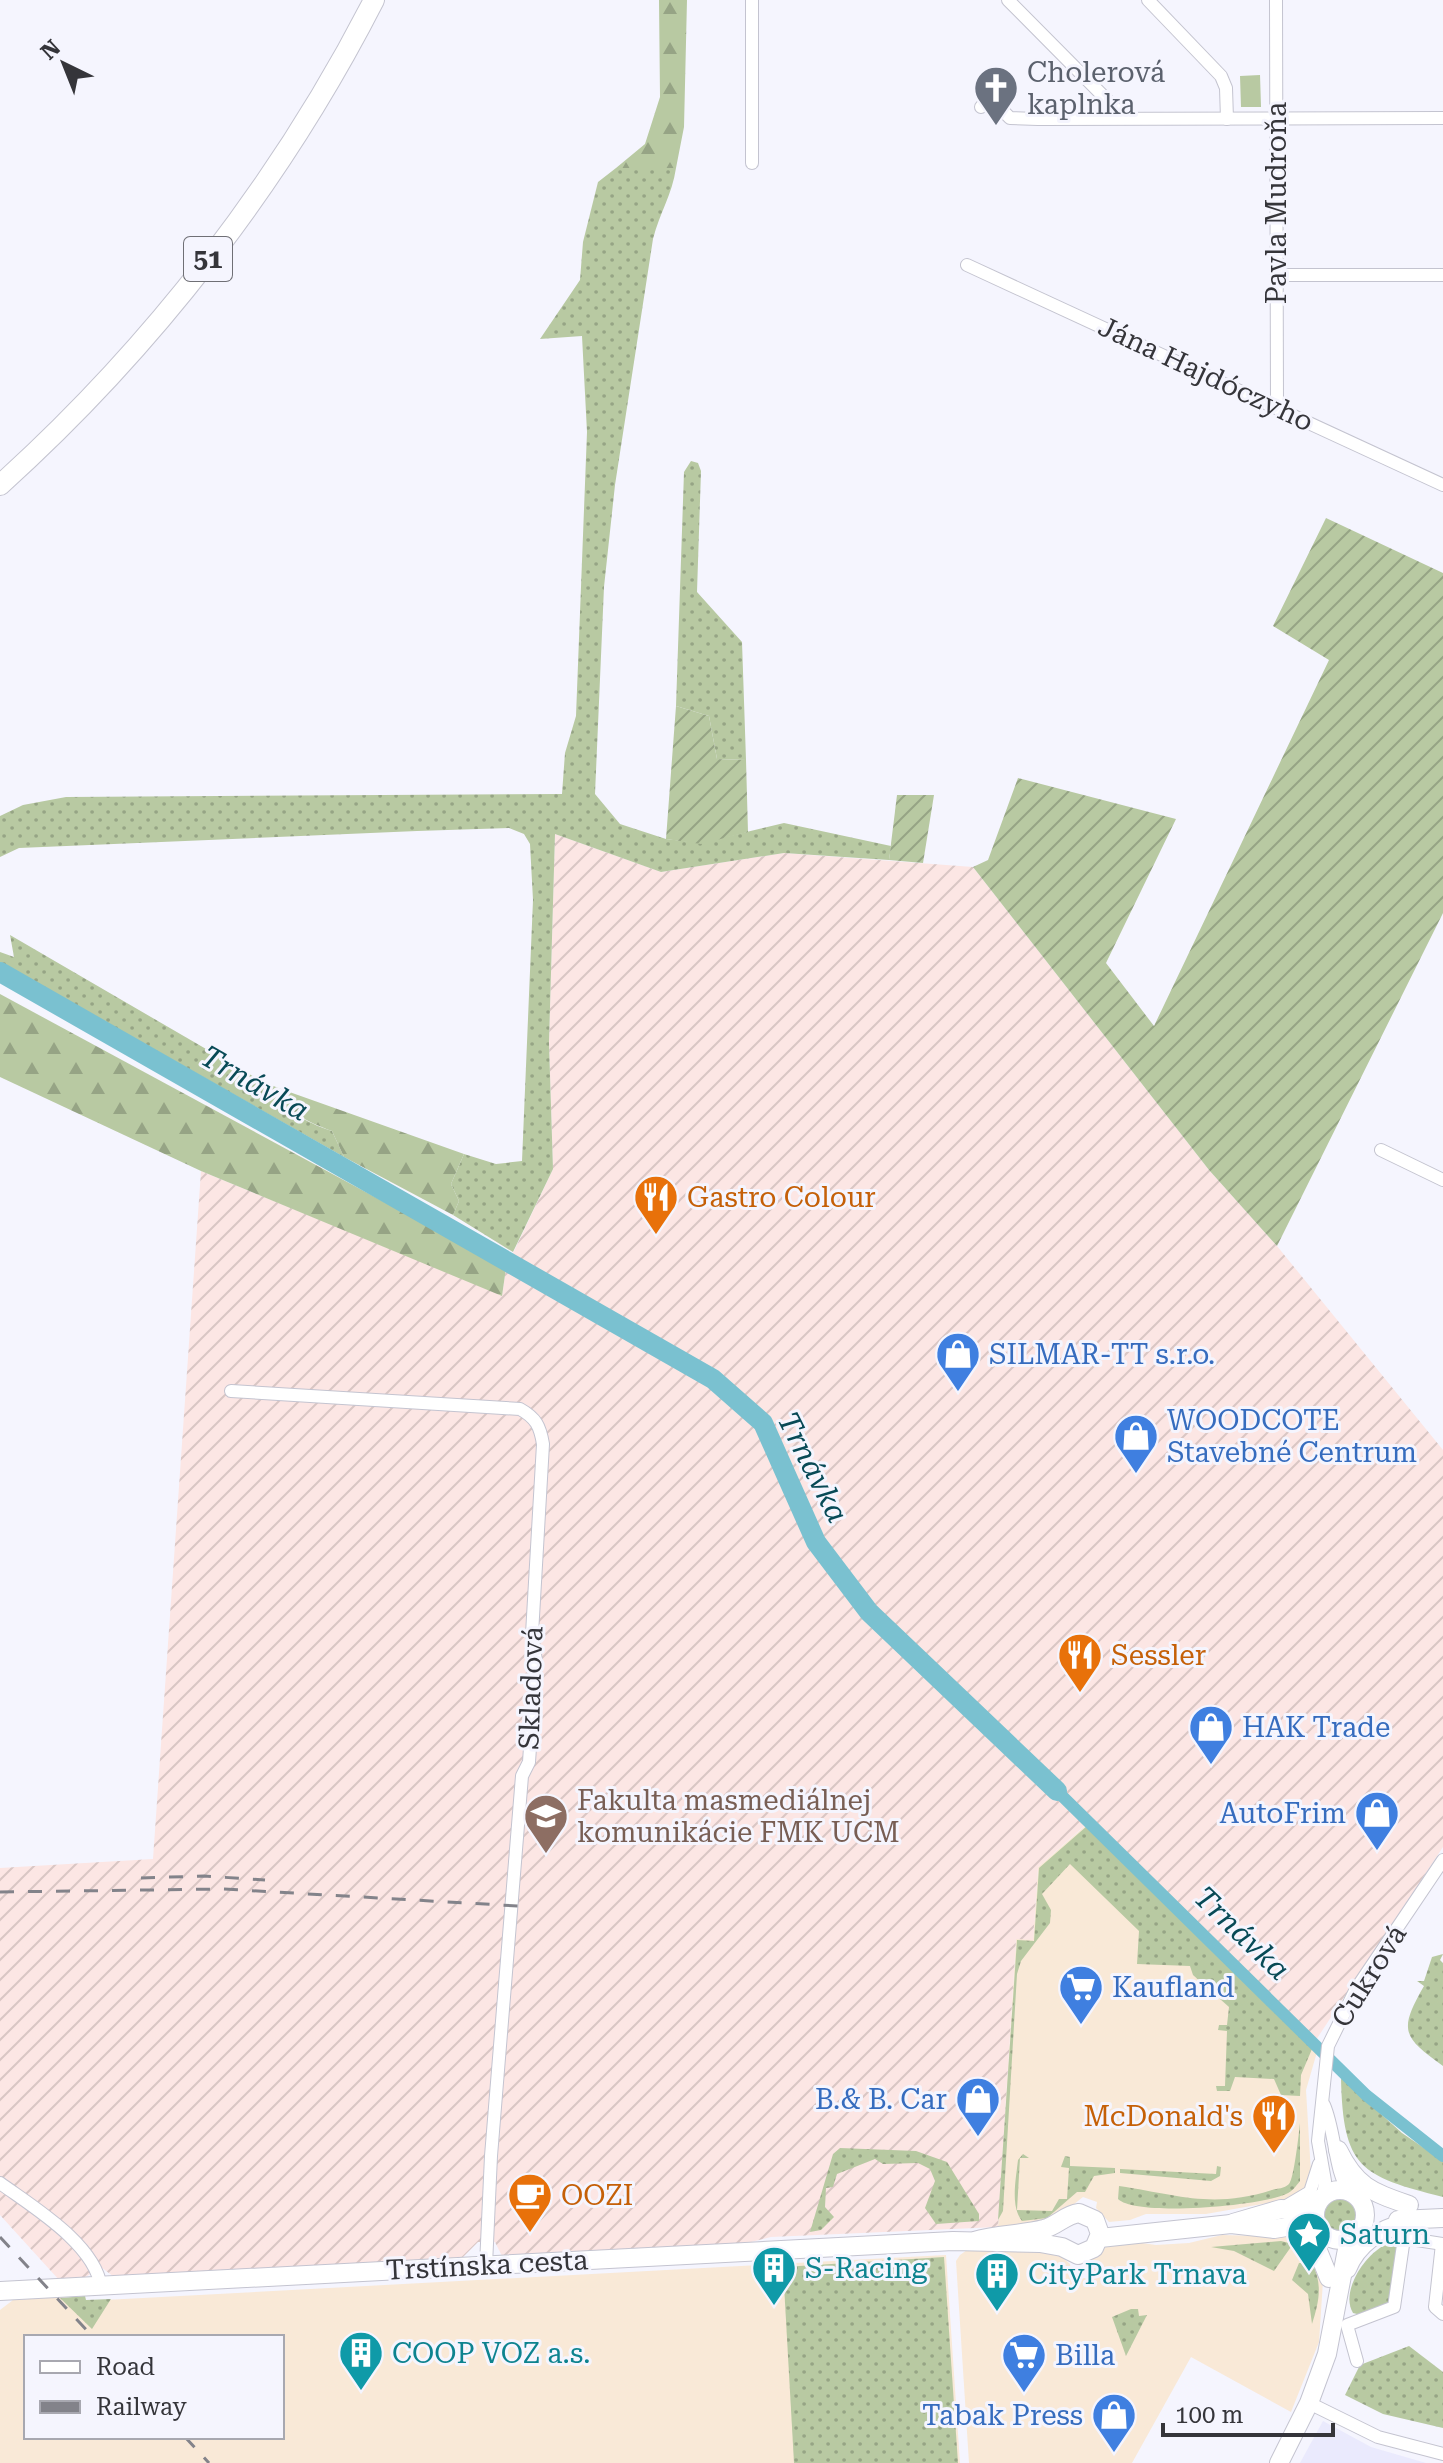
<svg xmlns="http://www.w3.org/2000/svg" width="1443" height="2463" font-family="'Roboto Serif',serif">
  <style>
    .commercial { fill: #f9e9d7; fill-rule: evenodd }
    .industrial { fill: url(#industrial-furrows) }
    .built { fill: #eaeafd }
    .grass { fill: url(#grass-dots) }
    .forest { fill: url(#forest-firs) }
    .garden { fill: url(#garden-furrows) }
    .pitch { fill: #b8c9a2 }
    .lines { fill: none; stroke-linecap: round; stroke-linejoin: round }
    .canal { stroke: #7ac1d0; stroke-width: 12 }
    .river { stroke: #7ac1d0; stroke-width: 20 }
    .street-casing { stroke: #c4c4d0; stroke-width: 14 }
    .secondary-casing { stroke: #c4c4d0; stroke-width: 20 }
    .primary-casing { stroke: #c4c4d0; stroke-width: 22 }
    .street { stroke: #fff; stroke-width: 12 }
    .secondary { stroke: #fff; stroke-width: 18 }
    .primary { stroke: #fff; stroke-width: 20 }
    .rail { stroke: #83838a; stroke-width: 3; stroke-dasharray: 14 14; stroke-linecap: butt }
    .labels { text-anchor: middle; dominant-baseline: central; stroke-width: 6; stroke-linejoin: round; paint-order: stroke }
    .shield { fill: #f5f5fe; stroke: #6f6f75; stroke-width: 2 }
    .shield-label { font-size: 26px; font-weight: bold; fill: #35353a }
    .worship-label { font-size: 28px; fill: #5b616d; stroke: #f5f5fe; text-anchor: start }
    .street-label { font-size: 28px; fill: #35353a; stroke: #f5f5fe }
    .food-label { font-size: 28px; fill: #c56008; stroke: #f5f5fe; text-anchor: start }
    .shop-label { font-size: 28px; fill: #366cbe; stroke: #f5f5fe; text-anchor: start }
    .education-label { font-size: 28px; fill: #785e54; stroke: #f5f5fe; text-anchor: start }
    .culture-label { font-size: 28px; fill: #0d838f; stroke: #f5f5fe; text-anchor: start }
    .water-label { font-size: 30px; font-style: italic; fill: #084a56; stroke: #f5f5fe }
  </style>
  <defs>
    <pattern id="industrial-furrows" width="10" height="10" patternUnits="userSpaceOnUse" patternTransform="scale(2)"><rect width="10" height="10" fill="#fce6e4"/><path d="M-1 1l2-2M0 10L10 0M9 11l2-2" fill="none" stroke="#d9c6c4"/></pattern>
    <pattern id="grass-dots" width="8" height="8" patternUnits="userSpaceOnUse" patternTransform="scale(2)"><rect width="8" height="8" fill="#b8c9a2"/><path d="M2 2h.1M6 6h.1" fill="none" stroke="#96a485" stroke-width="1.8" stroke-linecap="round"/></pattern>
    <pattern id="forest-firs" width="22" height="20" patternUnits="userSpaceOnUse" patternTransform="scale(2)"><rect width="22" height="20" fill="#b8c9a2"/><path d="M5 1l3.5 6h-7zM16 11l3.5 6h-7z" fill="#96a485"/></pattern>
    <pattern id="garden-furrows" width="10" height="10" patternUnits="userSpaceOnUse" patternTransform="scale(2)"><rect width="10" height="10" fill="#b8c9a2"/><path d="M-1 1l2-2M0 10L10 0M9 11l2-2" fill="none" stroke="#96a485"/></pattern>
  </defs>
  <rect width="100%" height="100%" fill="#f5f5fe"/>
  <g class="commercial">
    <path d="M1085,1826L1317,2052L1306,2090L1311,2173L1308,2187L1291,2199L1206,2214H1146L1130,2220L1109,2222L1096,2208L1097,2202L1083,2197L1050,2223L998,2227L1016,1939H1033L1038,1867Z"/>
    <path d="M1222,2235L1300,2237L1305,2240L1323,2281L1319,2342L1291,2412L1191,2357L1132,2463H969L956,2261L960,2255L967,2250L1006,2245L1059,2254L1070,2264L1073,2279L1086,2278L1090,2260L1106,2247L1135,2242L1156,2245L1189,2243Z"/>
    <path d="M946,2255L960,2463H0V2310L13,2300L62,2297L86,2301ZM26,2337H282V2437H26Z"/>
  </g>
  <path class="industrial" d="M555,834L661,872L784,853L973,867L1209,1170L1277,1246L1443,1450V1847L1316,2040L1090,1821L1038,1867L1033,1940L1016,1939L998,2227L771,2237L731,2247L502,2256L495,2242H478L461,2259L114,2277L101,2267L81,2280L60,2281L0,2215V1868L153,1859L201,1171L502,1295L506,1268L553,1169L549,1043Z"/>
  <path class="built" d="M1323,2421L1371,2447L1426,2463H1300Z"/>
  <g class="grass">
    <path d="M616,168H676C672,195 660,212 653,239L615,485L604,587L595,794L620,824L666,839L701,843L784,823L891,846L889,860L784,853L661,872L555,834L549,1043L553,1169L513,1252L453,1215L459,1201L451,1184L464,1154L496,1164L522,1161L533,900L530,844L524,834L509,828L417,831L19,848L0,857V816L23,805L66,797L562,794L565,753L576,716L587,432L582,336L540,339L580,280L583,242L598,182Z"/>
    <path d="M691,461L698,463L701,471L697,592L742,642L746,760L717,759L709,716L676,706L684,472Z"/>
    <path d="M10,935L261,1081L281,1089L278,1095C287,1113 313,1125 332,1131L344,1157L0,962V952L14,957Z"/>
    <path d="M1087,1826L1312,2049L1301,2075L1300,2096L1281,2095L1274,2079L1235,2077L1230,2091H1217L1216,2086H1225L1227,2031L1218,2030L1219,2025H1227L1229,2007L1193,1975L1190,1966L1137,1964L1139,1931L1070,1864L1042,1894L1051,1910L1050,1923L1021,1961L1017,1974L1003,2211L998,2220L1017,1940L1034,1941L1039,1868Z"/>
    <path d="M1443,1954L1440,1960L1443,1963V2066C1403,2037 1398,2031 1424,1986L1417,1981H1424L1432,1957Z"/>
    <path d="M1341,2078L1402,2133L1443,2161V2197C1360,2176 1343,2168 1341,2078Z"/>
    <path d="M1300,2123V2181C1296,2186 1292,2192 1286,2194C1261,2206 1136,2217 1118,2199L1119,2186C1179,2195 1212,2209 1272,2190C1278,2188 1284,2189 1289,2184C1294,2179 1299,2132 1300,2123Z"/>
    <path d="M840,2148L916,2151L947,2162L979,2214V2221L936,2224L925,2208L935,2181L930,2169L918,2163L883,2164L875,2159L837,2174L833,2187L826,2188L825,2207L834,2217L821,2230L810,2232L833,2154Z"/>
    <path d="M1023,2154L1029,2158H1020L1017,2210L1052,2211L1059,2199H1067L1069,2168L1061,2167L1065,2156L1070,2157V2166L1115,2168V2173L1094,2176L1085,2192H1077L1047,2218L1022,2221C1010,2206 1016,2179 1018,2160Z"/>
    <path d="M1217,2166L1221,2167L1220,2176L1211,2181L1120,2173V2169L1216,2174Z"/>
    <circle cx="1340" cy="2215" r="17"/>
    <path d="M1281,2241L1293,2244L1274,2271L1234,2251L1211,2247Z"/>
    <path d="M1400,2241L1390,2304L1361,2315L1353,2313C1338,2289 1373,2240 1400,2241Z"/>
    <path d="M944,2257L958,2463H794L783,2267Z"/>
    <path d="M1299,2263H1312C1323,2284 1319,2302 1312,2324L1308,2294L1292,2280Z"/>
    <path d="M159,2290L85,2296L86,2300L111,2299L92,2329L60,2298Z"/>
    <path d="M1131,2309H1138L1139,2316L1147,2315L1126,2356L1112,2317Z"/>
    <path d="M1409,2346L1443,2372V2428L1383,2414L1345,2395L1360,2365Z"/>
  </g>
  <g class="forest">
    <path d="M659,0H687L684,127L676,168H616L645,144L660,97Z"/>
    <path d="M0,994L506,1268L502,1296L201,1171L0,1077Z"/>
    <path d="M281,1089L464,1154L451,1184L459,1201L453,1215L344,1157L332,1131C313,1124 287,1113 278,1095Z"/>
  </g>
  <g class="garden">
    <path d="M1326,518L1443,573V913L1277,1246L1209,1170L973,867L988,860L1018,778L1176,819L1106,963L1154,1026L1329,660L1273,626Z"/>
    <path d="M676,706L709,716L717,759L746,760L748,832L701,844L666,839Z"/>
    <path d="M897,795H934L923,863L889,860Z"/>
  </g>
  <path class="pitch" d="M1260,75L1261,107H1241L1240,76Z"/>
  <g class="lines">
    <path class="canal" d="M1057,1791L1366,2095L1443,2156"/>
    <path class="river" d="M0,972L713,1379L763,1423L816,1542L869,1612L1057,1791"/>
    <g class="street-casing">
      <g id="street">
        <path d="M1008,0L1125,118"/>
        <path d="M1148,0L1221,76L1226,88L1227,119"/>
        <path d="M1276,0L1277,407"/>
        <path d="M981,107L990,98L1010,118L1038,119L1443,118"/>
        <path d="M752,163V0"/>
        <path d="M967,265L1443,485"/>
        <path d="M1276,275H1443"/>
        <path d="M1381,1150L1443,1180"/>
        <path d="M231,1391L520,1409C536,1418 540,1426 543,1444L532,1634L536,1661L529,1762L522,1776L491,2156L486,2265"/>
        <path d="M1324,2105C1336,2133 1334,2171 1349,2191"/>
        <path d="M0,2183C33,2207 95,2244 101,2287"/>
        <path d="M1323,2197L1325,2181L1318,2141L1328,2046L1356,1989L1443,1860"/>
        <path d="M1283,2208L1310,2192L1319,2164"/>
        <path d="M1442,2244L1435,2307L1443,2314"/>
        <path d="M1357,2361L1347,2325L1394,2307L1404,2238L1443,2244"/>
        <path d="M1309,2403L1378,2437L1443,2454"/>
      </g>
    </g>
    <g class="secondary-casing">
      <g id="secondary">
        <path d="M1338,2150C1356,2187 1372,2192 1409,2205"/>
        <circle cx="1340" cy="2215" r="25"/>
        <path d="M1398,2220L1443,2218"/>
        <path d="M1233,2223L1281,2209L1304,2211L1318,2203"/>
        <path d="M1297,2233L1314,2241L1329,2278"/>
        <path d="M1100,2238L1231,2224L1274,2229L1305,2224L1318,2227"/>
        <path d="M1347,2269C1358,2242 1382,2228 1409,2222"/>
        <path d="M0,2291L953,2241L1040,2243L1062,2247L1078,2255L1094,2248L1100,2234L1095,2220L1079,2213C1065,2215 1058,2225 1044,2229C1021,2235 997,2234 974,2241"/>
        <path d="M1279,2463L1309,2403L1327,2354L1349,2239"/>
      </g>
    </g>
    <g class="primary-casing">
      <path id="primary" d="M0,485C151,349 281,182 374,0"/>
    </g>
    <use href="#street" class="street"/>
    <use href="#secondary" class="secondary"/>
    <use href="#primary" class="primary"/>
    <g class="rail">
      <path d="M141,1878L204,1876L265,1880"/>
      <path d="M0,1892L223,1889L518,1906"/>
      <path d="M0,2237L93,2337"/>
      <path d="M185,2437L209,2463"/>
    </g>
  </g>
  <defs>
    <g id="church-pin" transform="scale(2.3)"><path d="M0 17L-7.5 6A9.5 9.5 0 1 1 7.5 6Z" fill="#6b7280" stroke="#f5f5fe"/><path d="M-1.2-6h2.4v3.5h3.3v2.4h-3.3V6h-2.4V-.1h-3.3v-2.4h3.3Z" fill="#fff"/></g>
    <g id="restaurant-pin" transform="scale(2.3)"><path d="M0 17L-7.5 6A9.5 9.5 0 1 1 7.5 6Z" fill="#e8710a" stroke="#f5f5fe"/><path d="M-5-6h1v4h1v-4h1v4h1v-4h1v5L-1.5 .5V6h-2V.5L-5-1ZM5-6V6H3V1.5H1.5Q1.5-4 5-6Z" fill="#fff"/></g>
    <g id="shop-pin" transform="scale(2.3)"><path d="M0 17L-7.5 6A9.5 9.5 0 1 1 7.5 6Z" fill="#3f7fe0" stroke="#f5f5fe"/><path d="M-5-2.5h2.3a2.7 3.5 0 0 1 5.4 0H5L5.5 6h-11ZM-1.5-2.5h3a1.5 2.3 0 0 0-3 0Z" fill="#fff"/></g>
    <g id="university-pin" transform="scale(2.3)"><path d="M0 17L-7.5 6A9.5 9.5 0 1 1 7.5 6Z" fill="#8d6e63" stroke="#f5f5fe"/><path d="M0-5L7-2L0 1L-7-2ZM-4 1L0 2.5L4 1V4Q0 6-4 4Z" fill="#fff"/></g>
    <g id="supermarket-pin" transform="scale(2.3)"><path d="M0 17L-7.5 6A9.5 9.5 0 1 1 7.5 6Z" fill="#3f7fe0" stroke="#f5f5fe"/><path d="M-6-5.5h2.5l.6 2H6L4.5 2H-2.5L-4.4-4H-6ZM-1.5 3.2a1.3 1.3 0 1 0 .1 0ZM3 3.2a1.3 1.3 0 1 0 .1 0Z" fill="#fff"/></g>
    <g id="cafe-pin" transform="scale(2.3)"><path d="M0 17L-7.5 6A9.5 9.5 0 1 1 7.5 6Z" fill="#e8710a" stroke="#f5f5fe"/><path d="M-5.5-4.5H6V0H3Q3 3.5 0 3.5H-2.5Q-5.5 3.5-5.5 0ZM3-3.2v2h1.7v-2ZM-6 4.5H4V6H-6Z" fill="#fff"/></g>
    <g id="sight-pin" transform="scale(2.3)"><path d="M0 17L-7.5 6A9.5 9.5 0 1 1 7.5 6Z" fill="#0f9aa8" stroke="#f5f5fe"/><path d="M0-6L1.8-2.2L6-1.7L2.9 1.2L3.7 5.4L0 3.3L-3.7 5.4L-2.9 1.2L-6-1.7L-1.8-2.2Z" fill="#fff"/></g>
    <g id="building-pin" transform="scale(2.3)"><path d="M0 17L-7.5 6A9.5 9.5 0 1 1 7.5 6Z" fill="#0f9aa8" stroke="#f5f5fe"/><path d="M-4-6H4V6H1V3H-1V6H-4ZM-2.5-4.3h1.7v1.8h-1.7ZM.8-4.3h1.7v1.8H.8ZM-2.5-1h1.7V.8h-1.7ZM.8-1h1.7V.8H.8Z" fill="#fff"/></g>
  </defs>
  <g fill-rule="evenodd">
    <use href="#church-pin" x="996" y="88"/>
    <use href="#restaurant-pin" x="656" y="1197"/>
    <use href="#shop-pin" x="958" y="1354"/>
    <use href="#shop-pin" x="1136" y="1436"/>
    <use href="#restaurant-pin" x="1080" y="1655"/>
    <use href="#shop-pin" x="1211" y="1727"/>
    <use href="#shop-pin" x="1377" y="1813"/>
    <use href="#university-pin" x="546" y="1816"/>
    <use href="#supermarket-pin" x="1081" y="1987"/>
    <use href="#shop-pin" x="978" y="2099"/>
    <use href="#restaurant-pin" x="1274" y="2116"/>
    <use href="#cafe-pin" x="530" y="2195"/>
    <use href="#sight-pin" x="1309" y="2234"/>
    <use href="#building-pin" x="774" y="2268"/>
    <use href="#building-pin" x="997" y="2274"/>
    <use href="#building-pin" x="361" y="2353"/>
    <use href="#supermarket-pin" x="1024" y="2355"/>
    <use href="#shop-pin" x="1114" y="2415"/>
  </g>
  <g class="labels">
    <rect class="shield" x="184" y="237" width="48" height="44" rx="6"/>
    <g class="shield-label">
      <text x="208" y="259">51</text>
    </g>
    <g class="worship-label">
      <text x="1027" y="72">Cholerová<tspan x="1027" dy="32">kaplnka</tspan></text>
    </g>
    <g class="street-label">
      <text transform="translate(1276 203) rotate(-90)">Pavla Mudroňa</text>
      <text transform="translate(1206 374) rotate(25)">Jána Hajdóczyho</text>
      <text transform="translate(531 1688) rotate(-88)">Skladová</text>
      <text transform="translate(1369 1976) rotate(-58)">Cukrová</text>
      <text transform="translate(487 2265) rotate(-3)">Trstínska cesta</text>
    </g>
    <g class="food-label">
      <text x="687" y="1197">Gastro Colour</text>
      <text x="1111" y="1655">Sessler</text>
      <text x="1243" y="2116" text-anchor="end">McDonald's</text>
      <text x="561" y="2195">OOZI</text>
    </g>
    <g class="shop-label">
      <text x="989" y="1354">SILMAR-TT s.r.o.</text>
      <text x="1167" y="1420">WOODCOTE<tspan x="1167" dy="32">Stavebné Centrum</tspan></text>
      <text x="1242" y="1727">HAK Trade</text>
      <text x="1346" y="1813" text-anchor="end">AutoFrim</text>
      <text x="1112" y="1987">Kaufland</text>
      <text x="947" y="2099" text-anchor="end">B.&amp; B. Car</text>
      <text x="1055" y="2355">Billa</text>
      <text x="1083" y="2415" text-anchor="end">Tabak Press</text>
    </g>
    <g class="education-label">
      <text x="577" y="1800">Fakulta masmediálnej<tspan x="577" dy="32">komunikácie FMK UCM</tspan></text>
    </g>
    <g class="culture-label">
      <text x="1340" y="2234">Saturn</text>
      <text x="805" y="2268">S-Racing</text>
      <text x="1028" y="2274">CityPark Trnava</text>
      <text x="392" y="2353">COOP VOZ a.s.</text>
    </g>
    <g class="water-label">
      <text transform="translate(255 1083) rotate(30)">Trnávka</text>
      <text transform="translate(813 1467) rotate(63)">Trnávka</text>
      <text transform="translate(1242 1933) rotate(44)">Trnávka</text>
    </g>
  </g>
  <rect x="24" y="2335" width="260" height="104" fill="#f5f5fe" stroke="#a8a8b0" stroke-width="2"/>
  <rect x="40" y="2361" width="40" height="12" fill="#ffffff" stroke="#a8a8b0" stroke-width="2"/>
  <text x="96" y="2375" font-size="24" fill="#35353a">Road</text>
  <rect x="40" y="2401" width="40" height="12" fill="#83838a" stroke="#a8a8b0" stroke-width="2"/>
  <text x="96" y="2415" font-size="24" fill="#35353a">Railway</text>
  <g transform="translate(64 64) rotate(317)" stroke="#f5f5fe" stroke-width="6" paint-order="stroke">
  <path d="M0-6L14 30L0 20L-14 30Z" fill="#35353a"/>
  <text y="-12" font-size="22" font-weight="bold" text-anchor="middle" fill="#35353a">N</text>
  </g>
  <path d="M1163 2423v12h170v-12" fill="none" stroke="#35353a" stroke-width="4"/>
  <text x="1175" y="2423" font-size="24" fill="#35353a" stroke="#f5f5fe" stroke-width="6" paint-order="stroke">100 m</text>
</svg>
